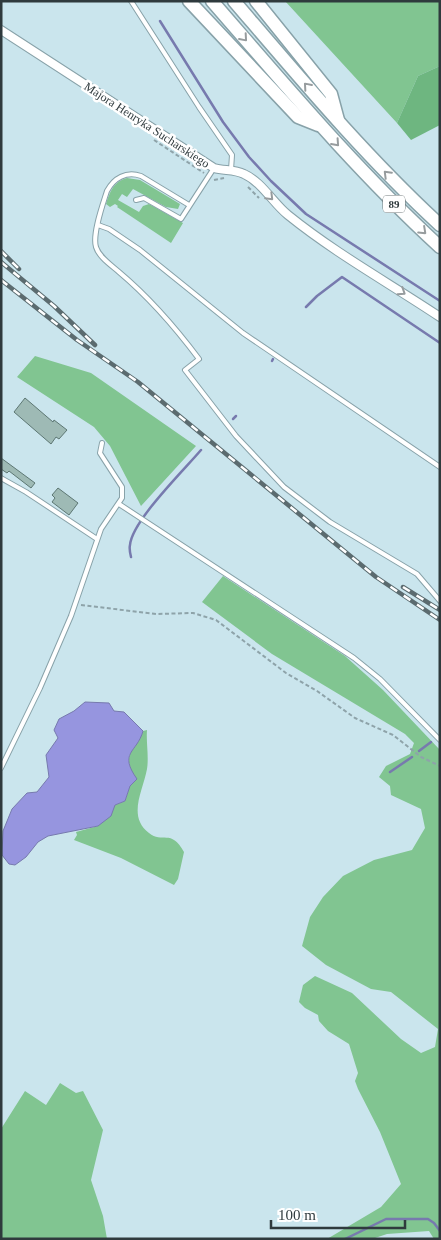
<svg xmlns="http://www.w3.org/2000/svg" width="441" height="1240" font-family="Georgia,serif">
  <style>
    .green { fill: #81c591 }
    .forest { fill: #6eb680 }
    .water { fill: #9695df; stroke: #777aae }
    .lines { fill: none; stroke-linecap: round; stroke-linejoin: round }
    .stream { stroke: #777aae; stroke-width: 2.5 }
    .building { fill: #9ebab5; stroke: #5d7773 }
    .service-casing { stroke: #88a2a9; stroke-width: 6 }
    .minor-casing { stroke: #88a2a9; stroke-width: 10 }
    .trunk-casing { stroke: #88a2a9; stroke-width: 15 }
    .path { stroke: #8ea3a9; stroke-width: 2; stroke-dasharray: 4 2.5; stroke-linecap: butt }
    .service { stroke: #fff; stroke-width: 4 }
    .minor { stroke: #fff; stroke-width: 8 }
    .trunk { stroke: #fff; stroke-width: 12 }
    .rail-casing { stroke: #5b6b6f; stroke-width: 4.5 }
    .rail { stroke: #fff; stroke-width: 2.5; stroke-dasharray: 8; stroke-linecap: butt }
    .oneway { stroke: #979c9e }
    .labels { text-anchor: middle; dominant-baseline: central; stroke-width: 5; stroke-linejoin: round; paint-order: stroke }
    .shield { fill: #fff; stroke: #6d7577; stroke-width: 1 }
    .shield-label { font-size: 11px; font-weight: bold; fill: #2f3a3d }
    .street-label { font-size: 12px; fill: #2f3a3d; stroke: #fff }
  </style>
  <rect width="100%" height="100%" fill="#cae5ed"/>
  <g class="green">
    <path d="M285,1H440V66L418,76L397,123Z"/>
    <path d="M127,178L140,180L180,204L178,209L166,207L133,189L127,197L122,194L118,200L139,212L143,206L149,204L183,223L171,243L117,207L118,206L115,204L110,207L106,204C110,192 113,182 127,178Z"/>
    <path d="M35,356L91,373L196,446L141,506L110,446L94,427L17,377Z"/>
    <path d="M223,576L345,656L383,690L440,750V1239H434L429,1231L387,1234L372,1239H327L381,1207L401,1184L380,1132L358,1089L355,1081L358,1073L349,1044L328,1031L319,1021L318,1015L305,1008L299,1002L303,985L315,976L352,993L401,1039L421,1053L435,1047L438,1029L391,992L371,989L326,965L302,946L310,917L323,897L343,876L374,860L412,850L425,828L421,809L391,795L390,786L379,777L386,766L410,754L414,743L405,734L272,654L202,602Z"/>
    <path d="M147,730C146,742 149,757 147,769C143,791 127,816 149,833C162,844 171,828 184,852L178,879L174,885L121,858L74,840L77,835L76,832L98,826L115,805L125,801C129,790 131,781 131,770C130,766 128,762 129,758C131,747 140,741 143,731Z"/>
    <path d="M60,1083L76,1093L83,1091L103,1130L91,1180L103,1216L107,1239H1V1129L25,1091L46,1105Z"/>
  </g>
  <path class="forest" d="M440,66V125L411,140L397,123L418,76Z"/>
  <path class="water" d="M85,702L109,703L114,711L124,712L143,731C137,753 118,752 137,779L130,786L125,801L115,805L111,816L98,826L48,836L38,842L26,857L15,865L9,864L2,855L3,831L12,809L27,793L37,792L49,777L46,755L58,738L54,730L59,719L74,711Z"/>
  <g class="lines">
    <g class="stream">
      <path d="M160,21L223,122L249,157L271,181L306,214L440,301"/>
      <path d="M306,307L317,296L342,277L440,343"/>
      <path d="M272,361L273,359"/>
      <path d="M233,419L236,416"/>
      <path d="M131,557C130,553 129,549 130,545C132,521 184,470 201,450"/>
      <path d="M419,751L431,742"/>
      <path d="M390,772L412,757"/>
      <path d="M345,1239L386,1219H428L434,1223L440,1231"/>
    </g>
  </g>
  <g class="building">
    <path d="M25,398L53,422L54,420L67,430L59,439L56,437L51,444L14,412Z"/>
    <path d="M1,458L35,483L31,488L9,471L7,473L1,469Z"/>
    <path d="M58,488L78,503L69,515L52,502L55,498L52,495Z"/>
  </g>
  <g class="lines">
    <g class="service-casing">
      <g id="service">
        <path d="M131,1L199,107L232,155L231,170"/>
        <path d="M136,200L144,198L181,219L214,168"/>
        <path d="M189,205L141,176C126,171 114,178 107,191C103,204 92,234 96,247C99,257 111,265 119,272C150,298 175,327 199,359L185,370L236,436L284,487L330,522L417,574L440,601"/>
        <path d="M98,225L109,229L140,250L243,333L440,467"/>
        <path d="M1,478L26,492L97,539"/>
        <path d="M119,504L354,658L380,679L440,740"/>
        <path d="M1,768L40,688L71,616L101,529L122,498V487L100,453L102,443"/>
      </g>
    </g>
    <g class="minor-casing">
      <path id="minor" d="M1,30L214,168C224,171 234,169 244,174C262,182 273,203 288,215C335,253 389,283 440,317"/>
    </g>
    <g class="trunk-casing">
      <g id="trunk">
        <path d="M189,1L298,117L318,125"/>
        <path d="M212,1C286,86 357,171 440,247"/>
        <path d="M234,1C300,78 365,156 440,225"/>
        <path d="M256,1L331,94L338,120"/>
      </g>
    </g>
    <g class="path">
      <path d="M154,140L204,173"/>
      <path d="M214,180L224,178"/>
      <path d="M248,187L259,198"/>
      <path d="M81,605L156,614L193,613L216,620L286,673L317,691L355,718L393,735L421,757L440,766"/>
    </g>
    <use href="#service" class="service"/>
    <use href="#minor" class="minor"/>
    <use href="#trunk" class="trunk"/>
    <g class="rail-casing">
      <g id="rail">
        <path d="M1,251L19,269"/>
        <path d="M1,262L54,306L95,345"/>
        <path d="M1,280L77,340L138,382L376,577L440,620"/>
        <path d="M403,587L440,610"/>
      </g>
    </g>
    <use href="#rail" class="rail"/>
  </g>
  <defs><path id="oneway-chevron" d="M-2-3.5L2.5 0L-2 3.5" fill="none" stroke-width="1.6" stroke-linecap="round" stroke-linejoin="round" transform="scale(1.25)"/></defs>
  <g class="oneway">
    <use href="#oneway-chevron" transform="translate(244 38) rotate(49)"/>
    <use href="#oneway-chevron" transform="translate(307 86) rotate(-131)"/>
    <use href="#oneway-chevron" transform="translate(336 143) rotate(48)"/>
    <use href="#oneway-chevron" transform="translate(387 174) rotate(-135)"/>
    <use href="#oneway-chevron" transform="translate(270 197) rotate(45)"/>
    <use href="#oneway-chevron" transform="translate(423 231) rotate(43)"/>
    <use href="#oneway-chevron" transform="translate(402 292) rotate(33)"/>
  </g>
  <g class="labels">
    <rect class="shield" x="383" y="195.5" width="22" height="17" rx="4"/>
    <g class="shield-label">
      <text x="394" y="204">89</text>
    </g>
    <g class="street-label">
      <text transform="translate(147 125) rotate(33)">Majora Henryka Sucharskiego</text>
    </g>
  </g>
  <rect width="441" height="1240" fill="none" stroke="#2f3a3d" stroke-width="5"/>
  <path d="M271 1220v8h134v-8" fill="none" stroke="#2f3a3d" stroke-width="2.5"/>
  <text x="278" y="1220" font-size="15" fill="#2f3a3d" stroke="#ffffff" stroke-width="4" paint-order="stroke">100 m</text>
</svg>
